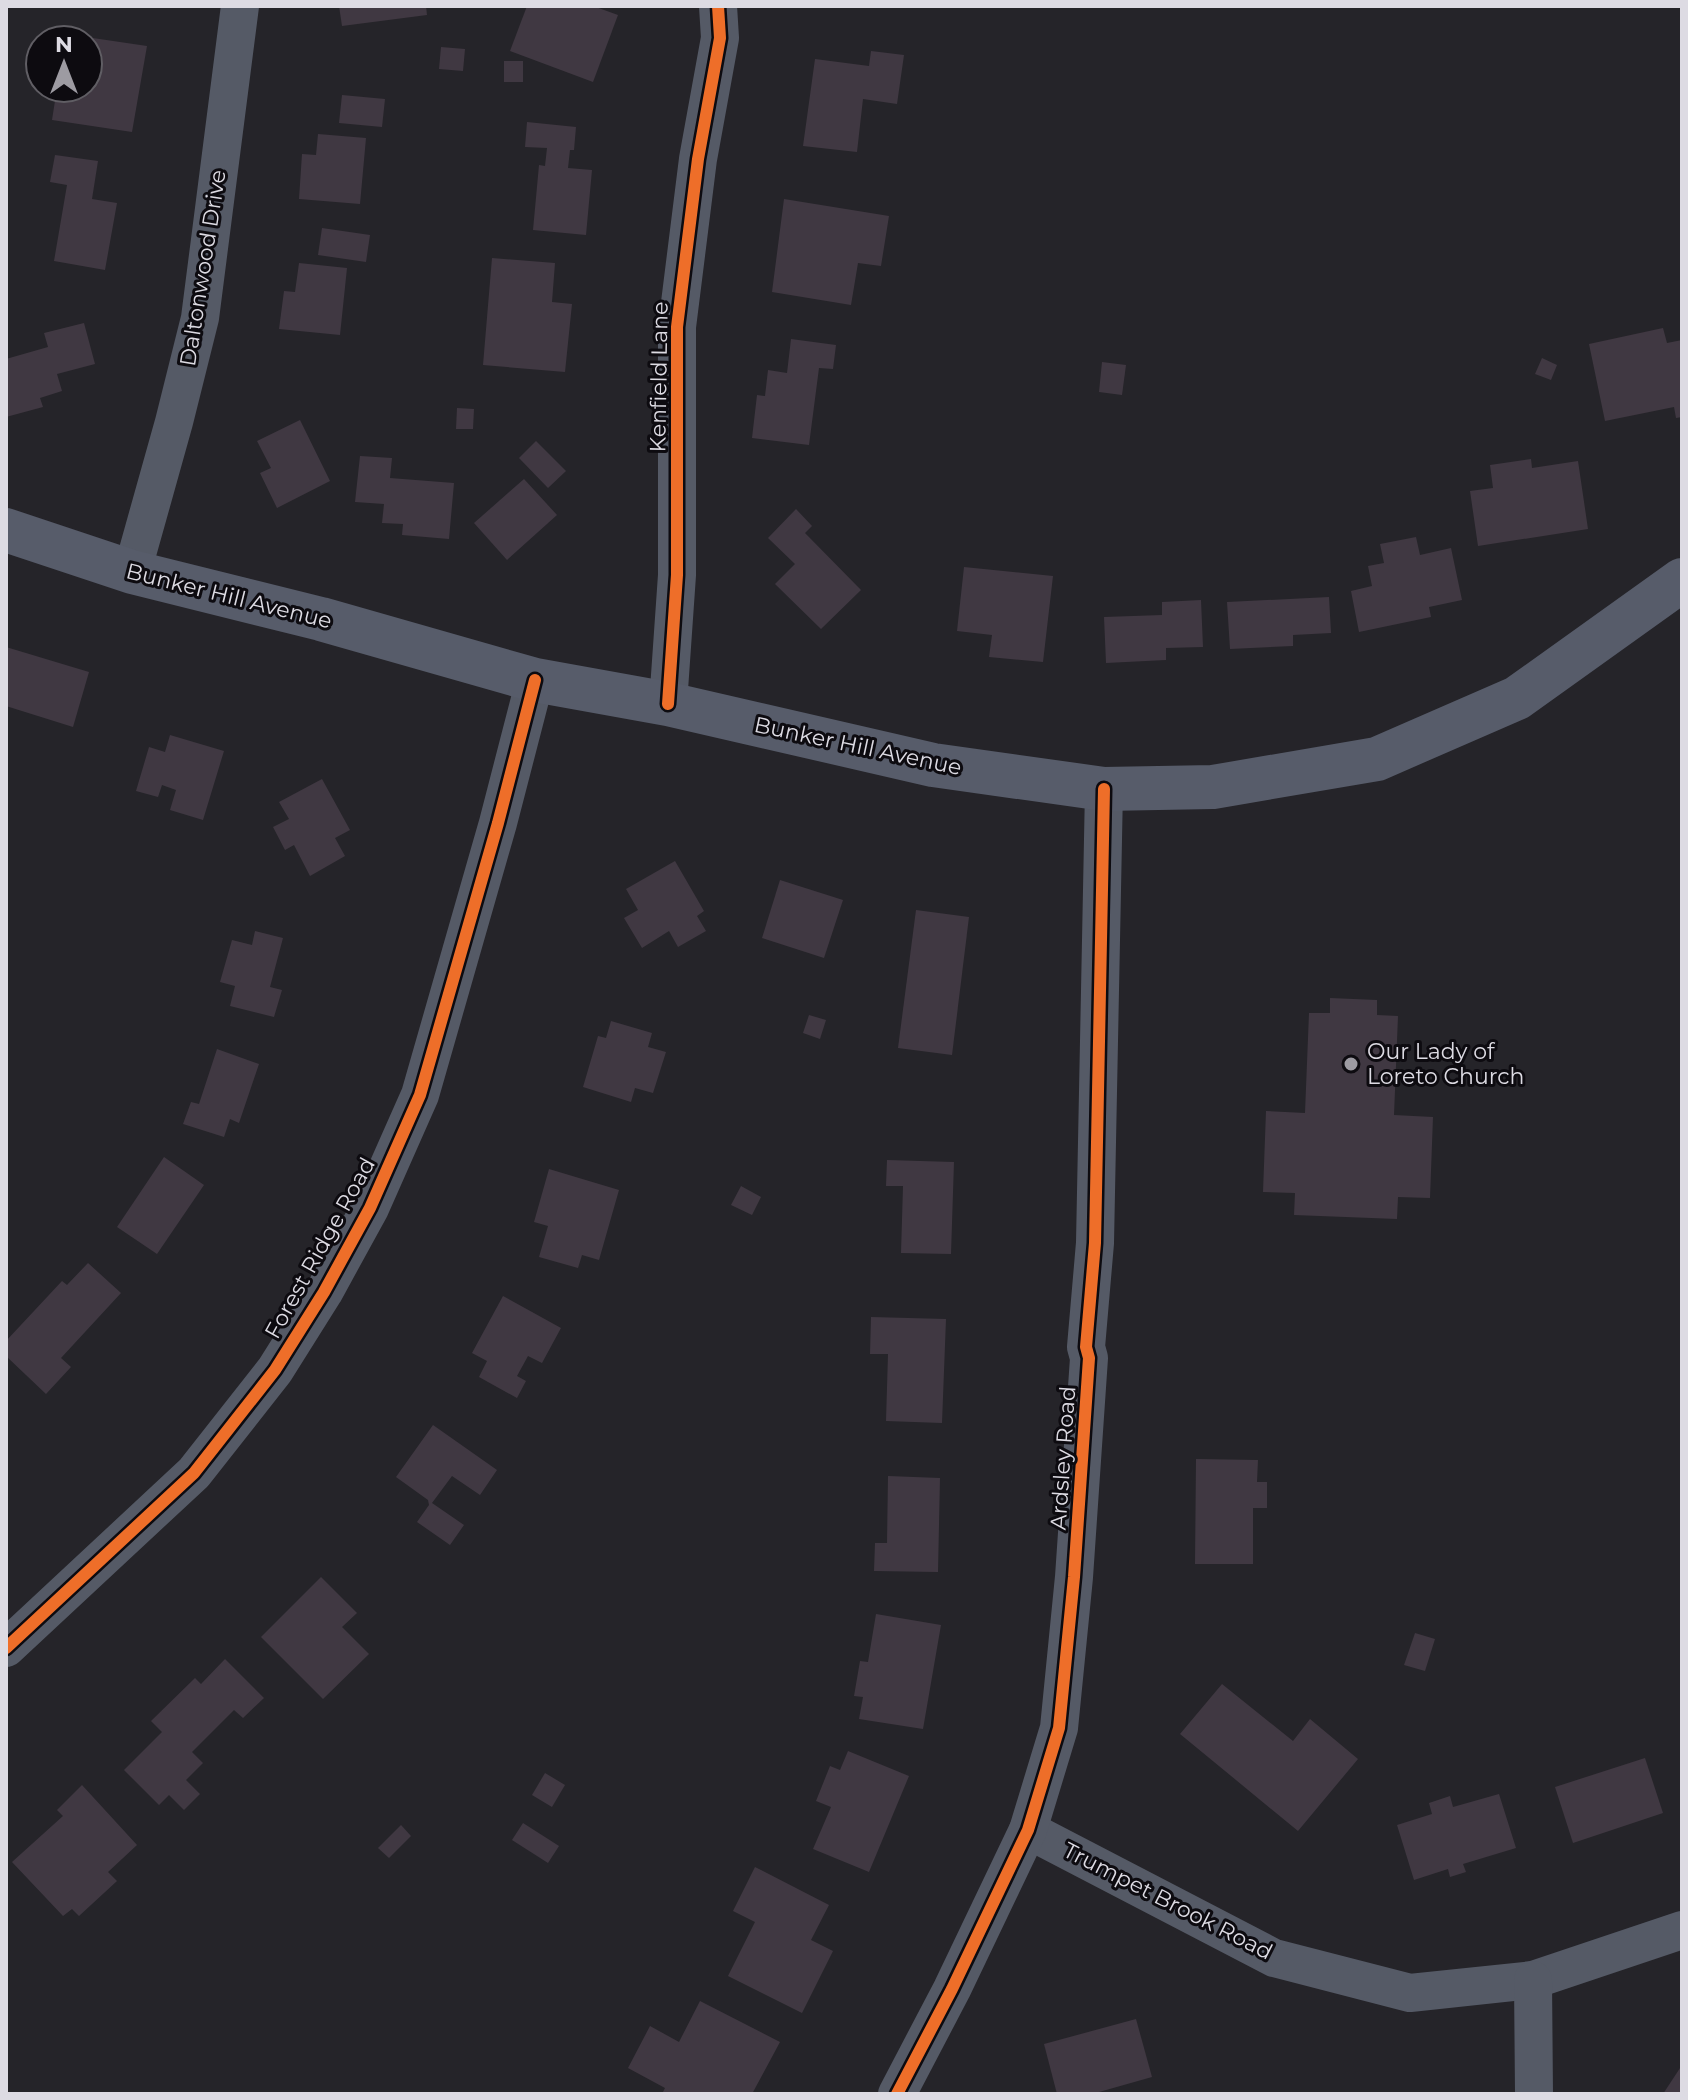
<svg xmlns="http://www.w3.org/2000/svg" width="1688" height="2100" font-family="Montserrat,sans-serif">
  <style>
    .building { fill: #403842 }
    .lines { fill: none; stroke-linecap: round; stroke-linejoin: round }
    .minor { stroke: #555a66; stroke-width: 38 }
    .secondary { stroke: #575c6a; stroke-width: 44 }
    .cycleway-casing { stroke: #0d0b10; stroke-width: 17 }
    .cycleway { stroke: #ee6e29; stroke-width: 12 }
    .poi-dot { fill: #9d9ba2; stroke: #0d0b10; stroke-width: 3 }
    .labels { text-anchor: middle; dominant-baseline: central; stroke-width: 6; stroke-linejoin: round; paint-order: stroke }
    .street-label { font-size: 22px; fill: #dddbe3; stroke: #0d0b10 }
    .poi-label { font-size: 22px; fill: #dddbe3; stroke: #0d0b10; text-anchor: start }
  </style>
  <rect width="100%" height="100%" fill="#252429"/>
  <g class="building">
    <path d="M339,6H426L427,15L342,26Z"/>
    <path d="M527,6H593L618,15L593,82L510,51Z"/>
    <path d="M86,37L147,46L132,132L52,120L57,88H88V40H85Z"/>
    <path d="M441,47L465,49L463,71L439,69Z"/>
    <path d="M871,51L904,55L897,104L863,99L857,152L803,146L815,59L869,66Z"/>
    <rect x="504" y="61" width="19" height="21"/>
    <path d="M342,95L385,99L382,127L339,123Z"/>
    <path d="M527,122L576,127L574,150H570L568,168L592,170L586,235L533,230L539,165L545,166L547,148L525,147Z"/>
    <path d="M318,134L366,138L360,204L299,199L302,154L316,155Z"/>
    <path d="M55,155L98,161L92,199L117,203L105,270L54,261L67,185L50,182Z"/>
    <path d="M784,199L889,216L881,266L858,263L851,305L772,292Z"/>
    <path d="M322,228L370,235L366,262L318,255Z"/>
    <path d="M492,258L555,263L552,302L572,304L565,372L483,365Z"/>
    <path d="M299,263L347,268L340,335L279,329L284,291L295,292Z"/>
    <path d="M84,323L95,364L57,374L62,391L40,398L43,407L6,417V359L48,347L44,333Z"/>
    <path d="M1663,328L1667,343L1682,340V417L1676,418L1674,407L1605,421L1589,344Z"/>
    <path d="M791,339L836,345L833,369L819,368L809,445L752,438L757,395L765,396L768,370L787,373Z"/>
    <path d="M1542,358L1557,365L1551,380L1535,374Z"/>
    <path d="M1102,362L1126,365L1122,395L1099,392Z"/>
    <path d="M457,408L474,409L473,429H456Z"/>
    <path d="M300,420L330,481L277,508L260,473L271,468L257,441Z"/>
    <path d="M536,441L566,471L548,488L519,458Z"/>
    <path d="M360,456L392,458L390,478L454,483L449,539L402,535L403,524L382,523L384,504L355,502Z"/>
    <path d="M1531,459L1532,468L1578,461L1588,529L1478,546L1470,491L1493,488L1490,465Z"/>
    <path d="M524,479L557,515L507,560L474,523Z"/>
    <path d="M796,509L812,526L805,533L861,590L821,629L775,584L795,564L768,538Z"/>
    <path d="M1416,537L1420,555L1451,548L1462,600L1429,607L1431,617L1359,632L1351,591L1372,586L1368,566L1384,563L1380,544Z"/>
    <path d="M964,567L1053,576L1043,662L989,657L992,635L957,631Z"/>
    <path d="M1329,597L1331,633L1293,635V646L1230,649L1227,602Z"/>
    <path d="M1201,600L1203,647L1166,648V660L1106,663L1104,617L1162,615V602Z"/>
    <path d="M6,647L89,672L73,727L6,706Z"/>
    <path d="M170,735L224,751L203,820L170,810L176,790L162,785L158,797L136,791L149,747L165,752Z"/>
    <path d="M322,779L350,830L335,838L345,856L310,876L294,845L285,850L273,827L289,819L279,802Z"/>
    <path d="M675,861L704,911L697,916L706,931L678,947L669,931L642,948L624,918L638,910L626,889Z"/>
    <path d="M780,880L843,900L824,958L762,938Z"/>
    <path d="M916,910L969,917L952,1055L898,1048Z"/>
    <path d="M255,931L283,938L270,987L282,990L274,1017L230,1006L235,986L220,982L232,940L252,945Z"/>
    <path d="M1330,998L1377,1000V1015L1398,1016L1394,1115L1433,1117L1430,1198L1398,1197L1397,1219L1294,1215L1295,1193L1263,1192L1266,1111L1305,1113L1309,1013H1330Z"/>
    <path d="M809,1015L826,1020L820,1039L803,1033Z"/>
    <path d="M611,1021L652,1033L648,1047L666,1052L653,1093L635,1088L631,1102L583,1087L598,1036L606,1038Z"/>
    <path d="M217,1049L259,1064L239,1123L230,1119L224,1137L183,1124L191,1102L199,1104Z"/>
    <path d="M164,1157L204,1185L157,1254L117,1227Z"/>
    <path d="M887,1160L954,1162L951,1254L901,1253L903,1186H886Z"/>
    <path d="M549,1169L619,1190L599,1260L582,1255L578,1268L539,1257L548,1226L534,1222Z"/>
    <path d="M741,1186L761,1197L752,1215L731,1205Z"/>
    <path d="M88,1263L121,1293L61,1358L71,1367L46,1394L6,1356V1341L62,1281L67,1285Z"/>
    <path d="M503,1296L561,1328L542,1363L528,1356L517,1376L526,1381L517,1398L479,1377L487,1361L472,1353Z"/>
    <path d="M871,1317L946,1319L942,1423L886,1421L888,1354H870Z"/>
    <path d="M433,1425L497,1470L480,1495L452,1476L432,1503L464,1525L450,1545L417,1522L429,1505L428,1500L396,1477Z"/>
    <path d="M1196,1459L1258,1460L1257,1482H1267V1508H1253V1564H1195Z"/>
    <path d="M888,1476L940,1478L938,1572L874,1571L875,1543H887Z"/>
    <path d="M321,1577L357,1613L342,1627L369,1654L323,1699L261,1637Z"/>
    <path d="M876,1614L941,1625L923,1729L859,1719L863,1697L854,1696L860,1661L868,1662Z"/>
    <path d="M1415,1633L1435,1639L1425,1671L1404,1665Z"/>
    <path d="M225,1659L264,1698L243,1718L234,1710L192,1752L203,1763L186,1780L200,1794L184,1810L169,1795L159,1805L124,1770L162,1732L151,1721L195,1678L201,1684Z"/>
    <path d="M1222,1684L1293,1741L1310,1719L1358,1759L1298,1831L1180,1734Z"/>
    <path d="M848,1751L909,1776L869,1872L813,1849L831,1807L816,1801L830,1766L840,1770Z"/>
    <path d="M1645,1758L1663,1813L1573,1843L1555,1787Z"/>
    <path d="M545,1773L565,1785L552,1807L532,1795Z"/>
    <path d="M82,1785L137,1845L108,1872L117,1881L79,1916L72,1909L63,1916L12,1862L63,1816L57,1810Z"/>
    <path d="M1499,1794L1516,1848L1463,1864L1466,1872L1450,1877L1448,1869L1414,1880L1397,1825L1432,1814L1429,1803L1450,1796L1453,1807Z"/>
    <path d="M523,1823L559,1846L548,1863L512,1840Z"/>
    <path d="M401,1825L411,1836L389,1858L378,1848Z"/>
    <path d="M755,1867L829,1905L811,1940L833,1951L802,2013L728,1976L755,1922L733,1911Z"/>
    <path d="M700,2001L780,2042L752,2094L740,2092L739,2094H662L665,2088L628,2068L650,2026L679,2042Z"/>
    <path d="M1136,2019L1152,2077L1092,2094H1057L1044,2044Z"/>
    <path d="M1682,2065V2094H1663Z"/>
  </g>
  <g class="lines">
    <g class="minor">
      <path d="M132,572L174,422L200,318L240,6"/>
      <path d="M668,704L677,575V327L698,159L720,38L718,6"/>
      <path d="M6,1648L194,1473L275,1370L324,1292L370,1208L420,1095L498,823L535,680"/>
      <path d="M1028,1830L1274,1958L1410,1993L1533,1980L1682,1930"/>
      <path d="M1533,1980L1534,2094"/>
      <path d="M897,2094L952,1989L1028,1830L1059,1728L1074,1577L1089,1358L1086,1347L1095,1243L1104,789"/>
    </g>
    <path class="secondary" d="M6,530L132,572L321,619L535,680L668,704L933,765L1104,789L1213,787L1377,759L1517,698L1682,580"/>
    <g class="cycleway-casing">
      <g id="cycleway">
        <path d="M668,704L677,575V327L698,159L720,38L718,6"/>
        <path d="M6,1648L194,1473L275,1370L324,1292L370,1208L420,1095L498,823L535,680"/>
        <path d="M897,2094L952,1989L1028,1830L1059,1728L1074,1577L1089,1358L1086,1347L1095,1243L1104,789"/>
      </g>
    </g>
    <use href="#cycleway" class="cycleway"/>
  </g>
  <circle class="poi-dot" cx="1351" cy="1064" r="8"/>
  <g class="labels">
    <g class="street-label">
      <text transform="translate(203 268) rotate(-81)">Daltonwood Drive</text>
      <text transform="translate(659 377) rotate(-89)">Kenfield Lane</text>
      <text transform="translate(229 596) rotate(14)">Bunker Hill Avenue</text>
      <text transform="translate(858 746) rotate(12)">Bunker Hill Avenue</text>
      <text transform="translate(320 1248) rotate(-61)">Forest Ridge Road</text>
      <text transform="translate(1063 1458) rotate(-86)">Ardsley Road</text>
      <text transform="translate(1168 1901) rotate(27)">Trumpet Brook Road</text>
    </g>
    <g class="poi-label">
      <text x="1367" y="1051">Our Lady of<tspan x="1367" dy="25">Loreto Church</tspan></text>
    </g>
  </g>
  <rect width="1688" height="2100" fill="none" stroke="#dddbe3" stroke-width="16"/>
  <g transform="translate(64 64)"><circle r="38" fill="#0d0b10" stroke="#605e64" stroke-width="2"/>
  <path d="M0-6L14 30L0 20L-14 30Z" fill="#9d9ba2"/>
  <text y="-12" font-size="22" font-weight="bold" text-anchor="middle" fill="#dddbe3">N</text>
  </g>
</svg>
